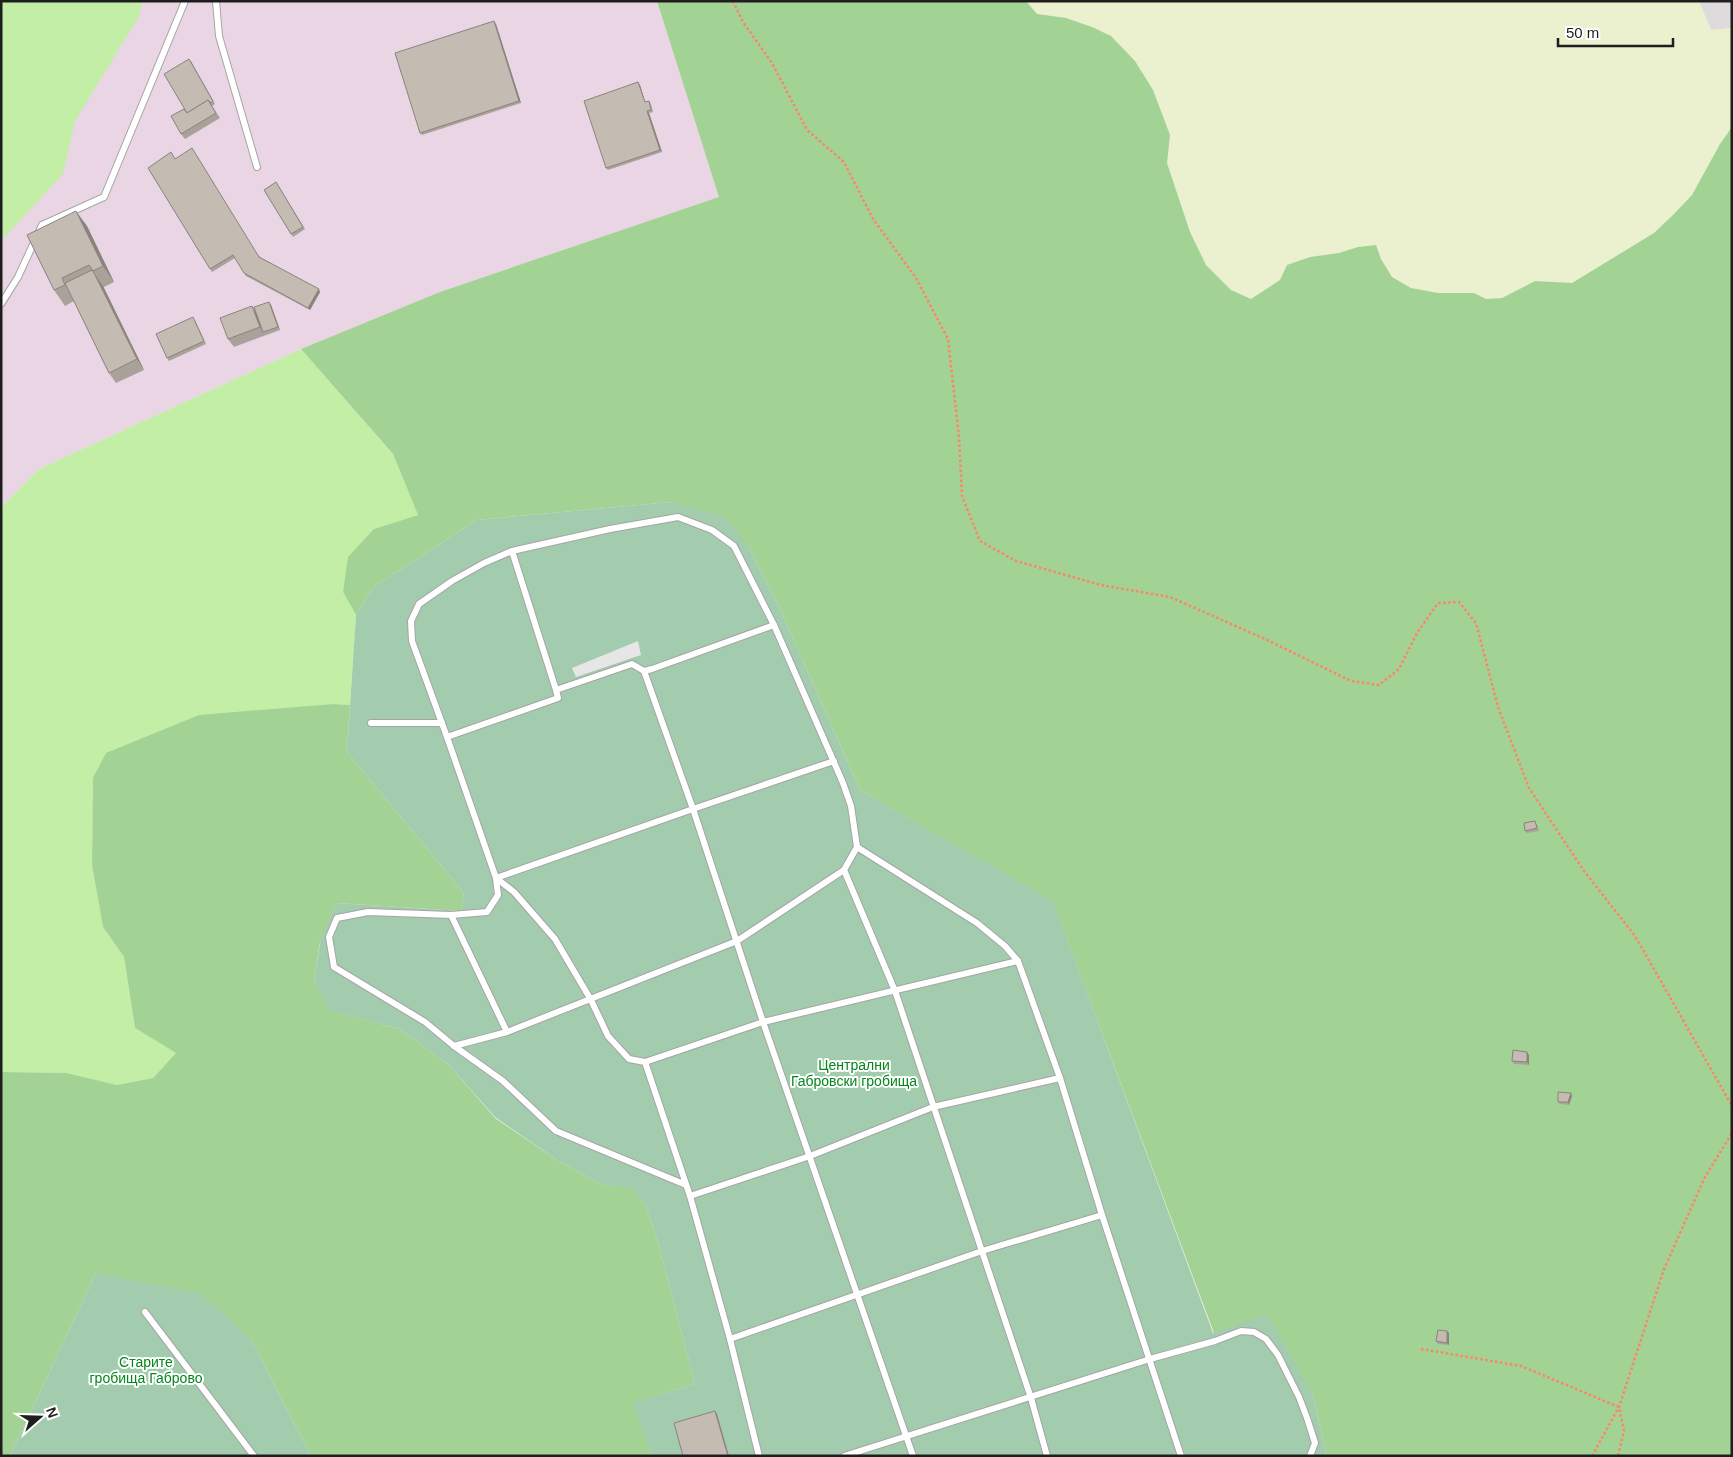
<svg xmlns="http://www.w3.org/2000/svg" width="1733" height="1457" font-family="Helvetica,sans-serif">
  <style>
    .residential { fill: #dddbdb }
    .industrial { fill: #ead5e4 }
    .farmland { fill: #ebf0ce }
    .grass { fill: #c3eea6 }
    .forest { fill: #a2d395 }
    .cemetery { fill: #a3cbad }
    .parking { fill: #e6e6e6 }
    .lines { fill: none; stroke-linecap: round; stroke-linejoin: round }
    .service-casing { stroke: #a5a5a5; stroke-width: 8 }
    .path { stroke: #ff8366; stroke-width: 2.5; stroke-dasharray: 2.5 2.5; stroke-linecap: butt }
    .service { stroke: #fff; stroke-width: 6 }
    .wall { fill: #a9a29a }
    .shaded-wall { fill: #89847d }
    .building { fill: #c4bcb3; stroke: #89847d }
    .labels { text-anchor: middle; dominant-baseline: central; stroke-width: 4; stroke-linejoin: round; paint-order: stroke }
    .park-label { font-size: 14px; fill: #03861a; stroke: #fff }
  </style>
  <rect width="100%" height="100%" fill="#f0ede4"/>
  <path class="residential" d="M1699,1H1732V28L1711,30Z"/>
  <path class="industrial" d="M1,1H657L720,197L441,292L301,349L39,469L1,507Z"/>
  <path class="farmland" d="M1026,1H1699L1711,30L1732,28V127L1720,144L1692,196L1674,214L1654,233L1572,283L1535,281L1503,298L1486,299L1474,293H1438L1411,288L1392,277L1381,259L1376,245L1358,247L1339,253L1310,257L1288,265L1280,280L1251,299L1231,290L1206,265L1190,233L1167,163L1170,135L1066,18L1037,14Z"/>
  <g class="grass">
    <path d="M1,1H143L138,18L75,121L63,174L1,241Z"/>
    <path d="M301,349L393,454L418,515L374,529L343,592L356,615L350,705L334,704L93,779L92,865L103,927L124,957L135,1028L176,1053L153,1078L117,1085L67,1073L1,1072V507L39,469Z"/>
  </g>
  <g class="forest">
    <path d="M657,1H1026L1037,14L1066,18L1092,27L1111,36L1135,61L1153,90L1170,135L1167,163L1190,232L1206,265L1231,290L1251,299L1280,280L1287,265L1310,257L1339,253L1358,247L1376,245L1381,259L1392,277L1411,288L1438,293H1474L1486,299L1502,298L1535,281L1572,283L1654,233L1674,214L1692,195L1720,144L1732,127V1456H1327L1312,1393L1214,1333L1053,902L860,790L779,607L748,546L671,502L477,520L375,586L356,615L343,592L348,557L374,529L418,515L393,454L301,349L440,292L719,197Z"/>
    <path d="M334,704L350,705L347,752L464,893L461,911L337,903L320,942L314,980L331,1011L400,1029L449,1065L495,1118L560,1162L603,1185L631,1186L646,1207L656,1235L695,1384L634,1403L652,1456H311L250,1338L96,1273L10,1456H1V1072L67,1073L117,1085L153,1078L176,1053L135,1028L124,957L103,927L92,865L93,778L106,753L199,715Z"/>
  </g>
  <g class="cemetery">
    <path d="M671,502L725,517L748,546L779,607L860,790L1053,901L1213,1333L1267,1314L1312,1393L1327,1456H652L633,1403L695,1384L656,1235L646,1207L631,1187L603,1185L560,1162L495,1117L449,1065L400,1029L330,1011L314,980L321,938L337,903L461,911L464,893L347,752L356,615L375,586L477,520Z"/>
    <path d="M96,1273L200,1293L250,1338L311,1456H10Z"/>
  </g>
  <path class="parking" d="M638,641L641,655L576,677L572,668Z"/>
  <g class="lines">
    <g class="service-casing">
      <g id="service">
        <path d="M216,1L219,36L257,167"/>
        <path d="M1,304L18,277L42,225L104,197L185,1"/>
        <path d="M512,551L556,690"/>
        <path d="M644,671L693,809L763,1022L913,1456"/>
        <path d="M371,723H442"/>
        <path d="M447,737L558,698L556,690L632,664L644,671L652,669L774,625L843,783L851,806L857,847L844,870L737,941L507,1032L454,1046"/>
        <path d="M857,847L977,923L1005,946L1018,961L1060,1078L1102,1215L1181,1456"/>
        <path d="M844,870L895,991L1031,1398L1047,1456"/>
        <path d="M451,915L507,1032"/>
        <path d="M645,1062L763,1022L1018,961"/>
        <path d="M686,1185L556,1131L503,1081L454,1046L425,1022L334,967L329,937L337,918L368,912L451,915L487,912L498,895L496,878L693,809L834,761"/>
        <path d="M690,1196L810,1156L933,1107L1060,1078"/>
        <path d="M145,1312L254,1456"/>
        <path d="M730,1339L982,1251L1102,1215"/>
        <path d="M759,1456L730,1339L690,1196L645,1062L629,1059L608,1036L591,1000L555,939L514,892L496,878L447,737L412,641L411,621L419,604L452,581L484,563L512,551L610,529L678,517L712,530L734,546L774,625"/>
        <path d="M844,1456L1150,1359L1215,1341L1241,1331L1254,1332L1266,1339L1278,1355L1299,1397L1307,1418L1315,1443L1310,1456"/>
      </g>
    </g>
    <g class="path">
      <path d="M733,1L743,22L772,63L807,130L844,162L873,219L916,278L948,339L959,437L962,496L980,541L1016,561L1101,585L1170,597L1265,639L1351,681L1379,685L1399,669L1417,633L1438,603L1459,602L1476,623L1498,707L1529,788L1584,871L1635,936L1732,1106"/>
      <path d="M1421,1349L1521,1366L1619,1407L1624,1431L1618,1456"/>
      <path d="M1592,1456L1619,1407L1664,1269L1705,1177L1732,1133"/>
    </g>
    <use href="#service" class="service"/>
  </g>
  <g class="wall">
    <path d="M496,24L521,103L422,135L420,133Z"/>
    <path d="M191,61L215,104L212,106L220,118L185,139L181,134Z"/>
    <path d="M640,85L645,102L649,101L651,104L653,112L649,113L662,152L608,170L606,168Z"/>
    <path d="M175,159L260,257L320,292L310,310L246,276L235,258L212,272L148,168Z"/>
    <path d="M276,182L305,229L293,237L264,190Z"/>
    <path d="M87,226L114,282L104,287L103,286L144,370L116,383L109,373L74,301L65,306L54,290Z"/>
    <path d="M269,302L271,305L280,330L234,347L228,339L255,311Z"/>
    <path d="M195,320L206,344L169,361L167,358Z"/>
    <path d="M1537,824L1539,831L1527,833L1525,831Z"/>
    <path d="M1529,1055V1065L1514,1064L1512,1061Z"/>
    <path d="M1571,1093L1572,1096L1569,1105L1560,1104L1558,1102Z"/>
    <path d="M1449,1333V1345L1438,1344L1436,1341Z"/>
  </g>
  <g class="shaded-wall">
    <path d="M494,21L496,24L521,103L519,101Z"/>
    <path d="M638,82L640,85L646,105L645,102Z"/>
    <path d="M647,111L649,113L662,152L660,150Z"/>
    <path d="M76,211L87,226L114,282L103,266Z"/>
    <path d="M95,275L103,286L144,370L137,359Z"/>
    <path d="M319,289L320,292L310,310L308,308Z"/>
    <path d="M269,302L271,305L280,330L278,327Z"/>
    <path d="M252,306L257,314L263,332L260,327Z"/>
    <path d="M1527,1052L1529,1055V1065L1527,1062Z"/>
    <path d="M1571,1093L1572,1096L1569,1105L1568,1102Z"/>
    <path d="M1447,1331L1449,1333V1345L1447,1343Z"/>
    <path d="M715,1411L717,1414L729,1456H728Z"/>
  </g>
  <g class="building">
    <path d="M494,21L519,101L420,133L395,53Z"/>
    <path d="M189,59L213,101L211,103L208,100L187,113L164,74Z"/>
    <path d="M638,82L645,102L649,101L651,110L647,111L660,150L606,168L584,101Z"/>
    <path d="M208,100L216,113L181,134L171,116L184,109L187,113Z"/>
    <path d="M192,148L259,257L319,289L308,308L244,273L233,255L210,269L148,168L171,152L175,159Z"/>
    <path d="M276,182L303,227L291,234L264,190Z"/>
    <path d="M76,211L103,266L93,271L89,265L62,278L65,285L54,290L27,235Z"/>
    <path d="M92,270L95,275L137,359L109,373L65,283Z"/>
    <path d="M269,302L278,327L263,332L254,307Z"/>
    <path d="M252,306L260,327L228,339L220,318Z"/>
    <path d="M193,317L204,341L167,358L156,334Z"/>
    <path d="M1535,821L1537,828L1525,831L1524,823Z"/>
    <path d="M1513,1050L1527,1052V1062L1512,1061Z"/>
    <path d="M1558,1092L1571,1093L1568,1102H1558Z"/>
    <path d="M1438,1330L1447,1331V1343L1436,1341Z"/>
    <path d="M715,1411L728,1456H683L674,1423Z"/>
  </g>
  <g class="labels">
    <g class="park-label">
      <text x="854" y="1065">Централни<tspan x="854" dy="16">Габровски гробища</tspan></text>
      <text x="146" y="1362">Старите<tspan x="146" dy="16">гробища Габрово</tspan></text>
    </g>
  </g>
  <rect width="1733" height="1457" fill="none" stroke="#1e1e1e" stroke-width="5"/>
  <g transform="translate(40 1417) rotate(70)" stroke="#ffffff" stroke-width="4" paint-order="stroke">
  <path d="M0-4L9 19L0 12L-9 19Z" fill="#1e1e1e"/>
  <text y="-8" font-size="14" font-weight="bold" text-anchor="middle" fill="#1e1e1e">N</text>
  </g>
  <path d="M1558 38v8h115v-8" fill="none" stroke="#1e1e1e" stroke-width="2.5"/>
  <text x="1566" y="38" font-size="15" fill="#1e1e1e" stroke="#ffffff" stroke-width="4" paint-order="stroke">50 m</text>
</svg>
